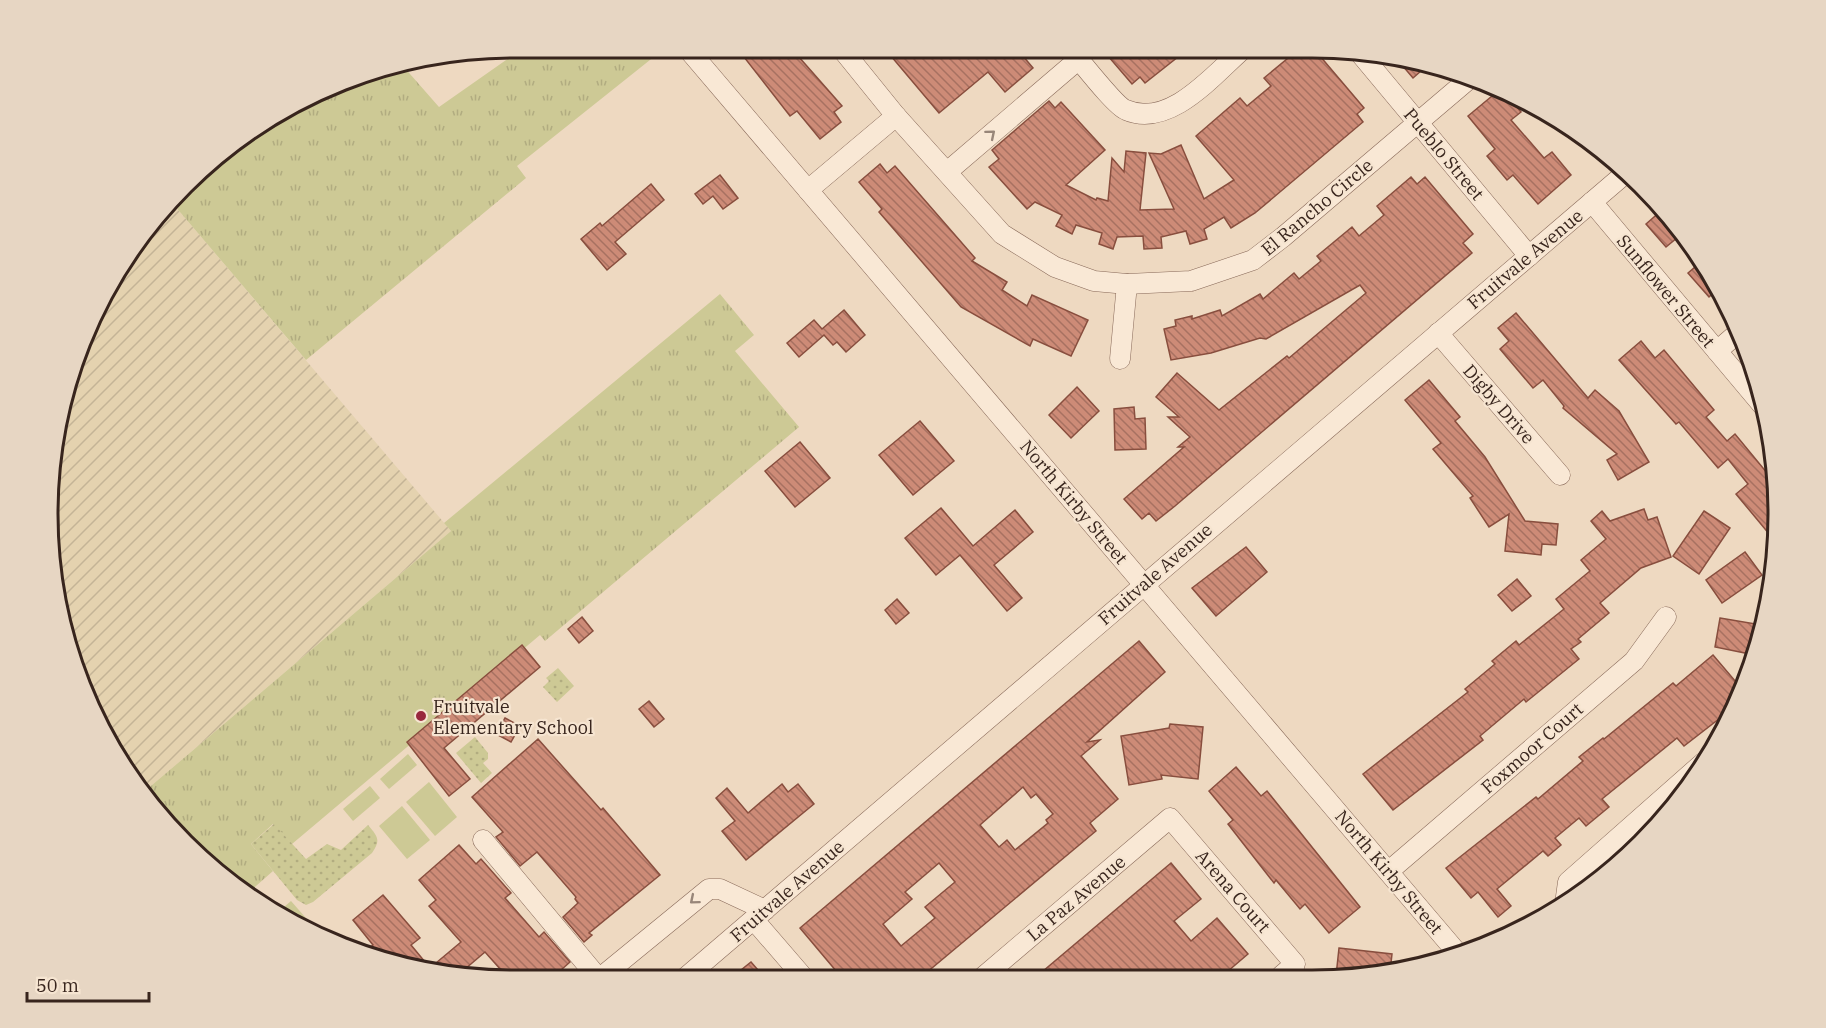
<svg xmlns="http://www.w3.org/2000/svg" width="1826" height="1028" font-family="'IBM Plex Serif',serif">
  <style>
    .farmland { fill: url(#farmland-furrows) }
    .grass { fill: url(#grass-tufts) }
    .park { fill: url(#park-dots) }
    .pitch { fill: #cdc995 }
    .building { fill: url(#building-back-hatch); stroke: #884e3e; stroke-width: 1.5; fill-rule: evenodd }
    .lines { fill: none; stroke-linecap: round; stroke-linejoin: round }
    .minor-casing { stroke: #886959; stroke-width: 21 }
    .minor { stroke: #f9e8d5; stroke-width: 20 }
    .oneway { stroke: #988679 }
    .poi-dot { fill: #98283d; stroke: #f6e5d1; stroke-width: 2 }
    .labels { text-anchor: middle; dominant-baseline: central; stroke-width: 4.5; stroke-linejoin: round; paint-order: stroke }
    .street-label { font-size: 18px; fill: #38251d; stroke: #f6e5d1 }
    .poi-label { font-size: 18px; fill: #38251d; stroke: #f6e5d1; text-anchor: start }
    .rim { fill: none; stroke: #38251d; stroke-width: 3 }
  </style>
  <defs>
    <pattern id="farmland-furrows" width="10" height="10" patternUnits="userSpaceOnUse" patternTransform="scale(1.5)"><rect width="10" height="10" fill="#e4d2af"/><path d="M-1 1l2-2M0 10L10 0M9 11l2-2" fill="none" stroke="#c4b496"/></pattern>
    <pattern id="grass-tufts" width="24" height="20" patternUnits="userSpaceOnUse" patternTransform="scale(1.5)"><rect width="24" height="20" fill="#cdc995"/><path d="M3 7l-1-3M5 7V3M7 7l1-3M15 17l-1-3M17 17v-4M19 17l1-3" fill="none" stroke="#b1ac80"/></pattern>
    <pattern id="park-dots" width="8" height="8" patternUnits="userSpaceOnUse" patternTransform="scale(1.5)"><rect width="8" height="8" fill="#cdc995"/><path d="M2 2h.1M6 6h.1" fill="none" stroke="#b1ac80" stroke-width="1.8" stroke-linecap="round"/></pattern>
    <pattern id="building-back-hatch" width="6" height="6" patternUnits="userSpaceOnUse" patternTransform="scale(1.5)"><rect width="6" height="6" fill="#cd8b77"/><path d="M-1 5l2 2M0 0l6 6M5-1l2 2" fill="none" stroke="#a77161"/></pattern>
  </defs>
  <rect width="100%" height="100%" fill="#eed9c1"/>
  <path class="farmland" d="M174,205L451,531L145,791L83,692L49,544L64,393L127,255Z"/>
  <g class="grass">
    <path d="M523,48H656L660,52L517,166L526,178L306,360L174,205L231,144L365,73L403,66L439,107Z"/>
    <path d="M720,294L754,335L735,351L799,427L545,641L540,635L292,844L273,824L251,844L273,871L249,892L163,821L145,791L451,531L444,523Z"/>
  </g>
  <g class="park">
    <path d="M558,668L574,686L557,702L543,687L549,681L546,678Z"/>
    <path d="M475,737L488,753V759L483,763L492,773L481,783L456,753Z"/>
    <path d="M274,824L306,859L327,844L341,850L368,825C378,837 381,840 372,853L313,902L306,905L297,900L251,844Z"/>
  </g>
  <g class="pitch">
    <path d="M408,754L417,765L389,789L380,779Z"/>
    <path d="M429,782L457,817L435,836L406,802Z"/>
    <path d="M370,786L380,798L353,821L343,809Z"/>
    <path d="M402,806L430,840L407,859L379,826Z"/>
    <path d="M291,901L319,933L276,914Z"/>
  </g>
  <g class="building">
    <path d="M737,48H791L842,106L834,112L841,122L820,139L797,111L790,116Z"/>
    <path d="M900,48L1017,49L1033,68L1005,92L988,72L939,113L891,56Z"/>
    <path d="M1102,49H1188L1145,83L1140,77L1132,84Z"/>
    <path d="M1299,49L1304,56L1314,49L1364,108L1357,114L1363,122L1255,213L1231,228L1224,217L1204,229L1207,239L1190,244L1186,231L1161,237L1162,248L1144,249L1143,236L1117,237L1113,249L1099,244L1102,233L1076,225L1072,234L1056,226L1062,215L1035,202L1027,209L989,167L999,159L992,150L1049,101L1055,108L1061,102L1105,150L1066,185L1096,200L1097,198L1108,201L1112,158L1124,172L1126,151L1146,153L1140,210L1174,209L1149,153L1161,154L1181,145L1204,199L1234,180L1196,136L1240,98L1247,106L1271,86L1264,78Z"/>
    <path d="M1396,58L1415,61L1430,63L1413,78Z"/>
    <path d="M1498,91L1506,94L1521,112L1511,120L1544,158L1552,152L1571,175L1538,204L1513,175L1507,180L1487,156L1495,149L1468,116Z"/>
    <path d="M880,164L887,173L895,166L975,258L972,261L1007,282L1002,290L1027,306L1032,295L1088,320L1071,356L1033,339L1030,346L961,307L879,212L882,209L859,182Z"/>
    <path d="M720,175L738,198L723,209L713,196L703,204L695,194Z"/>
    <path d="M1411,177L1417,184L1425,177L1473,234L1463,243L1472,253L1175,506L1156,521L1149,513L1142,519L1124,499L1184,447H1178L1190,437L1168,417H1179L1156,397L1177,373L1219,410L1287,356L1289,358L1366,293L1360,285L1266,339L1260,338L1211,353L1171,360L1164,329L1176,326L1175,320L1192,316V319L1220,310L1222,316L1260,294L1263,299L1294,273L1299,279L1321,261L1317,256L1352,227L1359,236L1384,215L1377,206Z"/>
    <path d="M651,184L664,200L615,242L626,254L607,270L581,239L600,223L602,226Z"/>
    <path d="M1662,210L1683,233L1666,247L1646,224Z"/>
    <path d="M1701,262L1718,289L1709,297L1688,273Z"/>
    <path d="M844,310L865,335L846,352L837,342L833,345L824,335L799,357L787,343L814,320L822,329Z"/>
    <path d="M1516,313L1588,398L1595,390L1619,411L1649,462L1618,480L1607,460L1617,454L1563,408L1564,406L1543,380L1533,388L1500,349L1509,341L1498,328Z"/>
    <path d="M1641,341L1655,358L1664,350L1714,410L1706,417L1727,441L1735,434L1777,485L1775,541L1736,494L1748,484L1728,459L1718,468L1679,422L1676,424L1619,360Z"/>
    <path d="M1429,380L1460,417L1455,421L1485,457L1525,521L1558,524L1556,545L1542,544L1541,555L1505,551L1509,514L1489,527L1470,498L1473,496L1433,449L1441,443L1405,400Z"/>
    <path d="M1077,387L1099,411L1071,438L1049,415Z"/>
    <path d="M1134,407L1135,419L1145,418L1146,449L1115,450L1114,409Z"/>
    <path d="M920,421L954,461L913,495L879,455Z"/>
    <path d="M800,442L830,478L795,507L765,471Z"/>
    <path d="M941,508L973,546L1015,510L1033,532L994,565L1022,598L1007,611L960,555L936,575L905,538Z"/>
    <path d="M1644,509L1648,520L1657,517L1671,557L1641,568L1600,603L1609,613L1578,639L1581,642L1571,649L1579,659L1526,702L1524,699L1480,736L1483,740L1393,810L1363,774L1468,692L1465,689L1495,664L1492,661L1516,641L1519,645L1564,609L1556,599L1590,571L1581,560L1606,539L1591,521L1602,511L1610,521Z"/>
    <path d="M1704,511L1730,528L1699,574L1673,556Z"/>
    <path d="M1246,547L1267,572L1216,616L1192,588Z"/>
    <path d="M1745,552L1762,575L1722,603L1706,580Z"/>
    <path d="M1517,579L1531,596L1512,611L1498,595Z"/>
    <path d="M897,599L909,613L896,624L885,610Z"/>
    <path d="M582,617L593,631L579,643L568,629Z"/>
    <path d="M1720,618L1762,625L1755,655L1715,647Z"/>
    <path d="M1139,641L1165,672L1087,742L1100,740L1081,756L1118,799L1090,823L1096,831L920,978H842L800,928ZM1023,787L1031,798L1036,794L1053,814L1046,820L1048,823L1015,850L1007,840L999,847L980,825ZM939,863L955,882L925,907L935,918L901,946L883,924L912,899L905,892Z"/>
    <path d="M522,645L540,667L444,748L470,779L449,796L407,742Z"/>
    <path d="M1713,655L1742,689L1733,708L1684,746L1677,738L1602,799L1609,807L1586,826L1579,818L1555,838L1561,845L1548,856L1543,851L1497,889L1511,906L1498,917L1478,892L1471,898L1446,868L1536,797L1538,799L1583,761L1579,757L1603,738L1604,739L1673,683L1676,686Z"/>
    <path d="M649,701L664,719L654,727L639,709Z"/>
    <path d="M505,718L520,726L511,742L496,734Z"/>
    <path d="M1170,724L1203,727L1198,779L1161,775L1162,779L1129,785L1121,736L1169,728Z"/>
    <path d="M538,739L601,810L603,808L660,875L589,933L592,935L584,942L563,917L578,903L575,899L576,897L537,852L520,866L496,837L503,832L472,797Z"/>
    <path d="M1236,767L1261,796L1267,791L1360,907L1329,933L1305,904L1300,909L1276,880L1274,883L1228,824L1233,820L1209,791Z"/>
    <path d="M782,784L788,792L798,784L814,804L746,860L722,831L735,821L716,798L727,788L748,813Z"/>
    <path d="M459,845L476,864L481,859L511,893L505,898L539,937L544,932L570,962L561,970L569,979H509L485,952L458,975L393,964L365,952L373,945L353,920L383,895L420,938L411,945L430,968L461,942L429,906L436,900L419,880Z"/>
    <path d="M1171,863L1201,899L1174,921L1191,941L1217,918L1248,954L1221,977H1036Z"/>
    <path d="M1339,948L1392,954L1390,972L1372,976H1336Z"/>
    <path d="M751,962L765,978H731Z"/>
  </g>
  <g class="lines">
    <g class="minor-casing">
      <g id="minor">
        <path d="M687,48L1460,956"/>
        <path d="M841,48L896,116L1002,234L1055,267L1094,281L1127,284L1191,281L1253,260L1283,237L1469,79"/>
        <path d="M1070,49C1080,60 1115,106 1126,110C1170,129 1214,74 1243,49"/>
        <path d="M1359,52L1529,256"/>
        <path d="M947,172L1079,59"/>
        <path d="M808,190L896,116"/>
        <path d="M1592,202L1764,407"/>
        <path d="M1438,333L1560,475"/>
        <path d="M1717,351L1739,332"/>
        <path d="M1120,359L1127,284"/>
        <path d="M483,840L599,979"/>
        <path d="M1389,871L1634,661L1666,617"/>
        <path d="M1565,904L1568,882L1704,762"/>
        <path d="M754,920L804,978"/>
        <path d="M983,977L1170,818L1295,964L1281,976"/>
        <path d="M685,978L1627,172"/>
        <path d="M599,979L709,889H720L765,910"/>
      </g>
    </g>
    <use href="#minor" class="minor"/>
  </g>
  <defs><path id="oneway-chevron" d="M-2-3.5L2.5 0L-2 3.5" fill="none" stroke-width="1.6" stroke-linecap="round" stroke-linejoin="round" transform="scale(1.5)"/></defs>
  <g class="oneway">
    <use href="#oneway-chevron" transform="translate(991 134) rotate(-40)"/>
    <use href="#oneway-chevron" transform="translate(694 900) rotate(140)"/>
  </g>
  <circle class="poi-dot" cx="421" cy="716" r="6"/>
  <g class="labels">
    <g class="street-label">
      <text transform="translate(1444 154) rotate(50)">Pueblo Street</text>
      <text transform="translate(1317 207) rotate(-40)">El Rancho Circle</text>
      <text transform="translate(1525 259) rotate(-40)">Fruitvale Avenue</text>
      <text transform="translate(1666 291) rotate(50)">Sunflower Street</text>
      <text transform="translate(1499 404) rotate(49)">Digby Drive</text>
      <text transform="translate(1074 502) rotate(50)">North Kirby Street</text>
      <text transform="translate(1155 574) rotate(-41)">Fruitvale Avenue</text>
      <text transform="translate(1532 748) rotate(-41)">Foxmoor Court</text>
      <text transform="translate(1389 872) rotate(50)">North Kirby Street</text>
      <text transform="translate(787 891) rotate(-41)">Fruitvale Avenue</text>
      <text transform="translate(1233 891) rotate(49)">Arena Court</text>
      <text transform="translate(1076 898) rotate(-40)">La Paz Avenue</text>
    </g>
    <g class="poi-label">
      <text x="433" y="706">Fruitvale<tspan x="433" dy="21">Elementary School</tspan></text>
    </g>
  </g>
  <path d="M0 0H1826V1028H0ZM514 58H1312A456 456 0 0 1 1768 514V514A456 456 0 0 1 1312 970H514A456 456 0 0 1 58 514V514A456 456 0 0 1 514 58Z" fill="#e7d6c3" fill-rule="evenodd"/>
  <path class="rim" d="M514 58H1312A456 456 0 0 1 1768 514V514A456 456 0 0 1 1312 970H514A456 456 0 0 1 58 514V514A456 456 0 0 1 514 58Z"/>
  <path d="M27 992v9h122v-9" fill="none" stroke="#38251d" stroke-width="3"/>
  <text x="36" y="992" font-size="18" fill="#38251d" stroke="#f6e5d1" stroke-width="4.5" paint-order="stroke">50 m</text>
</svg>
